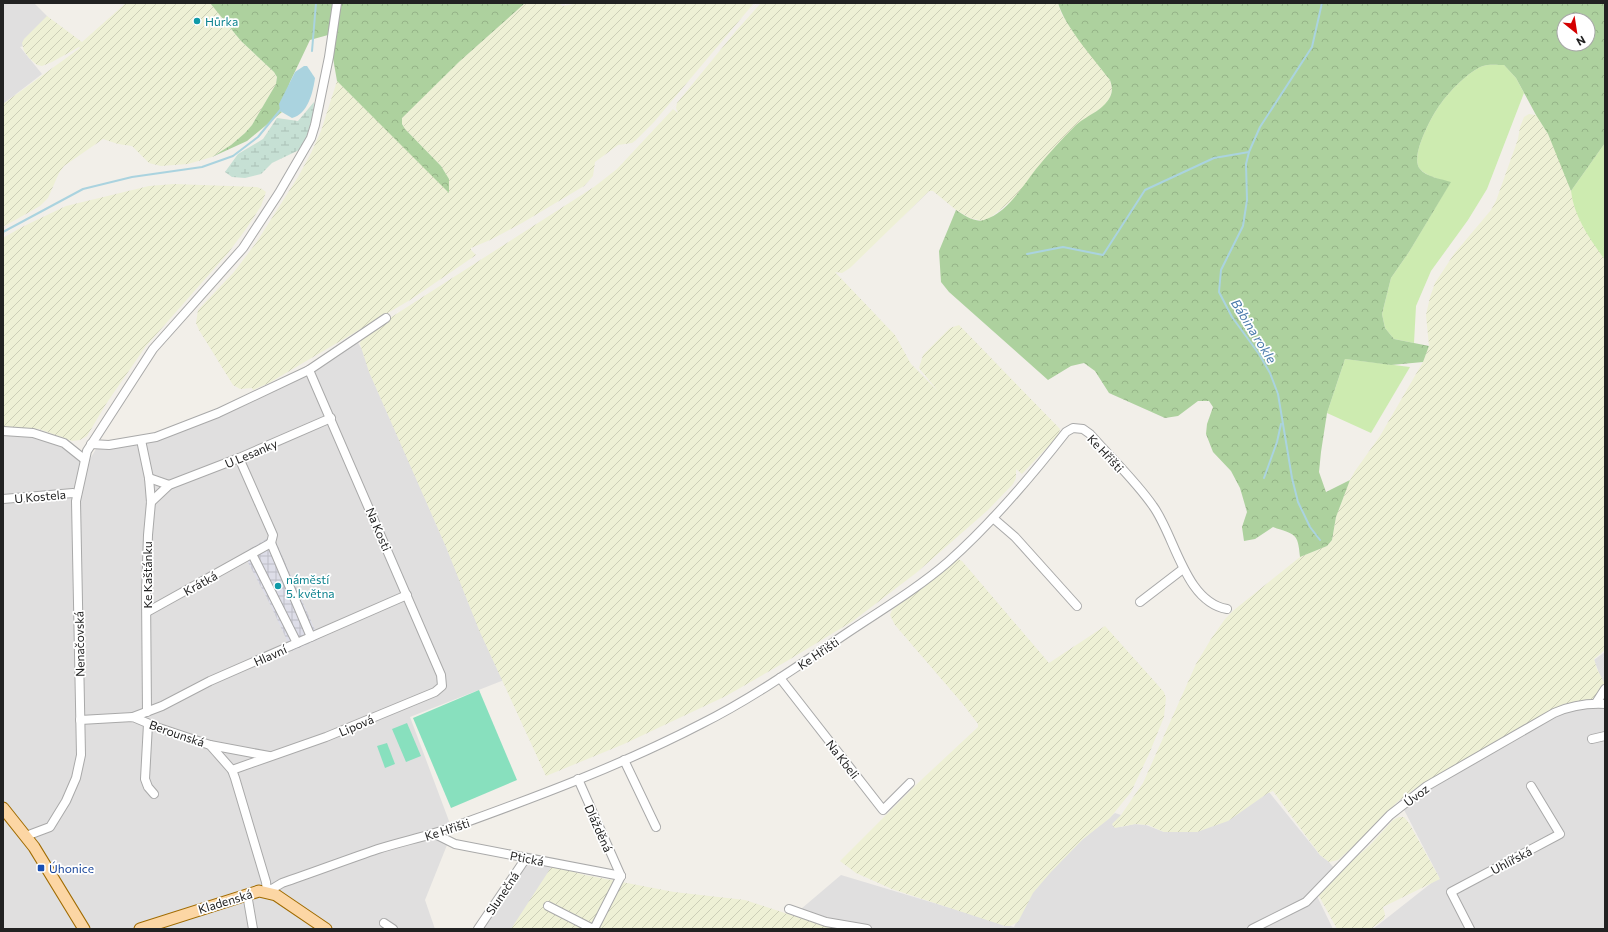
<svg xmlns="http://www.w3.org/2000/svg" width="1608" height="932" font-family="Commissioner,sans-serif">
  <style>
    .residential { fill: #e0dfdf }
    .farmland { fill: url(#farmland-furrows) }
    .grass { fill: #cdebb0 }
    .forest { fill: url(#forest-crowns); fill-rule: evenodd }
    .wetland { fill: url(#wetland-marsh) }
    .pitch { fill: #88e0be }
    .plaza { fill: url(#plaza-grid) }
    .water { fill: #aad3df }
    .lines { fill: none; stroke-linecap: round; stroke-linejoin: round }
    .stream { stroke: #aad3df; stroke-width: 2 }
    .minor-casing { stroke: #a9a9a9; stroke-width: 10 }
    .major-casing { stroke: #a06b00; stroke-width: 13 }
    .minor { stroke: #fff; stroke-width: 8 }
    .major { stroke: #fcd6a4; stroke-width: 11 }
    .culture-dot { fill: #0f9aa8; stroke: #fff; stroke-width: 1.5 }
    .transit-dot { fill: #1a4fb4; stroke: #fff; stroke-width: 1.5 }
    .labels { text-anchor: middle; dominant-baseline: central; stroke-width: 3.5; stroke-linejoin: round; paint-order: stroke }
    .culture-label { font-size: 12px; fill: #0d838f; stroke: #fff; text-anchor: start }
    .street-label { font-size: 12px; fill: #222; stroke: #fff }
    .transit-label { font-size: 12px; fill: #164399; stroke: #fff; text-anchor: start }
    .water-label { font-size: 13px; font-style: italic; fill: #4a7aab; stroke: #fff }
  </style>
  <defs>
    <pattern id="farmland-furrows" width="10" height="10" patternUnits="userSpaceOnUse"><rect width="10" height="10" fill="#eef0d5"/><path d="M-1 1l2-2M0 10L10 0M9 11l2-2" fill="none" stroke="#ccceb7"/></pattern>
    <pattern id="forest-crowns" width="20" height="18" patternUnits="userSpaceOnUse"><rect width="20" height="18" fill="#add19e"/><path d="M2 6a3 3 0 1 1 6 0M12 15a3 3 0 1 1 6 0" fill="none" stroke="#95b388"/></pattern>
    <pattern id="wetland-marsh" width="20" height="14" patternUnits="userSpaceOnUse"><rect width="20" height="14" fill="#c6e0d4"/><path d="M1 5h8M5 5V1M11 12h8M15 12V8" fill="none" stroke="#aac0b6"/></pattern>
    <pattern id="plaza-grid" width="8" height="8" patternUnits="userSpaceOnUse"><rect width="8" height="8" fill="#dddde8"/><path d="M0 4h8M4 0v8" fill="none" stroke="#bdbdc7"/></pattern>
  </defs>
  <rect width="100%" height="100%" fill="#f2efe9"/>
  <g class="residential">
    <path d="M3,3H34L48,17L30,34L24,46L20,47L42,74L3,104Z"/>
    <path d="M357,341L365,355L504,680L410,717L452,829L447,845L425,900L435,929H3V434L29,435L58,445L87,464L96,449L143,441L233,409Z"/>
    <path d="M1605,652V688L1594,660Z"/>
    <path d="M1605,695V929H1373L1439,877L1402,806L1538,723Z"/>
    <path d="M1269,792L1320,855L1329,862L1335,869L1313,888L1333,929H862L826,922L801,909L841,875L1014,927L1031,889L1061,857L1115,813L1121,815L1120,817L1121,827L1135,824L1146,825L1164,832H1197Z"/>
    <path d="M528,859L555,864L514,929H481Z"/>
  </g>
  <g class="farmland">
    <path d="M126,3H210L241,41L274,72L277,77L276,84L252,125L245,133L231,145L212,157L188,164L161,166L149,163L132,146L118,144L103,139L64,166L59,173L48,198L40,206L3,227V104L80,48L79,47L52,62L42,66L37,65L29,58L24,51L22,43L24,39L47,16L82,42Z"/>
    <path d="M525,3H558L563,6L578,3H754L654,122L636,140L632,143L618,145L595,162L593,176L584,186L522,223L490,240L471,248V250L476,255L410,300L269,383L253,390L252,388L240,389L233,385L199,330L196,323L198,310L234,272L256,243L298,177L311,153L321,131L337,81L449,192V179L441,166L405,129L402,124V118L460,61Z"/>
    <path d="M761,3H1058L1061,13L1068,24L1110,80L1112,89L1110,97L1105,105L1077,125L1055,147L1015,198L991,217L983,221L970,218L956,210L933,191H929L850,268L842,273L835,272L895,335L911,364L938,391L919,368L923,355L950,328L959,325L1060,429L1058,436L1022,474L1016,469V478L1013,484L988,510L916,573L853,621L787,661L726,696L624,744L546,776L479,630L446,547L369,372L360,344L362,336L594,187L617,169L673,109L678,113L676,108L677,103L736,31Z"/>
    <path d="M1529,114L1536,115L1548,134L1564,170L1582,224L1605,260V650L1594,659L1597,669L1605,684L1604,688L1594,699L1564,704L1539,717L1467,760L1440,774L1413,790L1396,803L1372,830L1338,860L1329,862L1320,855L1273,791L1268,793L1228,821L1197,832H1164L1148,825L1135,824L1115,828L1113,826L1112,824L1121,815L1143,783L1196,664L1211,639L1225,619L1234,610L1300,557L1327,546L1332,540L1336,517L1350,480L1355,471L1380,436L1423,362L1429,346L1426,315L1430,297L1435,283L1454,254L1491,210L1496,201L1518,139L1520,127L1524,117Z"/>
    <path d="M174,184L257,187L262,189L266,192L261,206L246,229L228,253L146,346L106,404L87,436L80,440L72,441L39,429L3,428V238L22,227L66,206L149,186Z"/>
    <path d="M958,559L962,561L1049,663L1105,626L1164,692L1166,698L1164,717L1149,754L1131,792L1110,818L1083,839L1050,873L1033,893L1018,922L1010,926H1005L892,889L856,873L840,861L919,782L978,727V724L962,703L895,625L890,615L892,610Z"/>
    <path d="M1399,817H1404L1409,823L1440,879L1383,907L1385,914L1384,919L1371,929H1337L1319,896V890L1370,845L1393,820Z"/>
    <path d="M552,866L585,875L674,892L745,900L797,917L840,929H511Z"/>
  </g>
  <g class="grass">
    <path d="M1504,65L1516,78L1524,93L1487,189L1468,220L1431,271L1416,306L1414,343L1394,339L1385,328L1382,314L1391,278L1409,252L1450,183C1441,179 1427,177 1420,169C1409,157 1433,113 1442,102C1450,91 1469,71 1483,66C1488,64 1498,65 1504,65Z"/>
    <path d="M1605,143V260C1590,239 1574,217 1571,191Z"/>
    <path d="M1345,359L1410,367L1371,433L1327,413Z"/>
  </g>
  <g class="forest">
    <path d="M210,3H333L328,35L310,40L290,82L280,111L282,112L247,141L212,157L231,145L245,133L252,125L276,84L277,77L274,72L241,41Z"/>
    <path d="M341,3H525L460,61L402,118V124L405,129L441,166L449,179V193L337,81L333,58Z"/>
    <path d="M1058,3H1605V143L1571,191L1548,134L1536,115L1516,78L1504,65C1498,65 1488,64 1483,66C1469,71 1450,91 1442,102C1433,113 1409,157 1420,169C1426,177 1442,179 1451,182L1409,252L1391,278L1382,314L1385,328L1394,339L1429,346L1423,362L1391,365L1345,359L1327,413L1321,452L1319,472L1326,492L1350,480L1336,517L1332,540L1327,546L1300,557C1298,532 1295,535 1273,527L1255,539L1244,541L1242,527L1247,512L1240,488L1231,471L1213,452L1206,434L1207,424L1213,407L1209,401H1198L1178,416L1165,418L1109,393L1095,371L1084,363L1071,366L1048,380L949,292L941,282L939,251L956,210C964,215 975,223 984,220C1007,213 1022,187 1036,169C1048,154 1061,140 1075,126C1085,116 1103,111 1110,97C1113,91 1112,86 1110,80C1094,59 1065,27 1058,3ZM1564,20H1588V44H1564Z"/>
  </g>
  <path class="wetland" d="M314,102L313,119L306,138L299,150L272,163L261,174L245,178L232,177L225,172L238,154L263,139L277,118L298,121Z"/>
  <g class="pitch">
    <path d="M479,690L517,780L451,808L413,718Z"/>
    <path d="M407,723L421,756L406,762L392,729Z"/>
    <path d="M387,743L395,764L385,768L377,746Z"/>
  </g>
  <path class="plaza" d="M273,535L319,639L292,651L269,602L243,553Z"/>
  <path class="water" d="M304,66H307L315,78C313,92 308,114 292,118L280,111L279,104L295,72Z"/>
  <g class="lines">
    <g class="stream">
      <path d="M312,51L316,3"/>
      <path d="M3,232L83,189L132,177L202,167L233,156L258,137L281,109"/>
      <path d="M1027,254L1063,247L1103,255L1145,190L1214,158L1249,152"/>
      <path d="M1264,478L1277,442L1281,424"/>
      <path d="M1320,540L1310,527L1298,502L1292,478L1278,394L1270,373L1259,354L1232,317L1219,292L1221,270L1243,226L1247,200L1246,164L1249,152L1260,127L1312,47L1322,3"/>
    </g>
    <g class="minor-casing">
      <g id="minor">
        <path d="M3,431L33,433L64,443L84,459"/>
        <path d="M141,440L149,478L151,502L148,535L146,593L147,712"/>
        <path d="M91,444L109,445L156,437L218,413L309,370L386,318"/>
        <path d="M239,458L273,535L271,543"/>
        <path d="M149,478L169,485"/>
        <path d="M3,499L73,493L77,495"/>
        <path d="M151,502L169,485L239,458L331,418"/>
        <path d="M993,518L1015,537L1077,606"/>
        <path d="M271,543L311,637"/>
        <path d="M252,554L297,643"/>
        <path d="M1140,602L1183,569"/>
        <path d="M147,612L271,543"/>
        <path d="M780,678L883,810L910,783"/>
        <path d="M1596,703L1605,689"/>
        <path d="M133,717L162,706L210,681L407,595"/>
        <path d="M80,720L133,717L159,728L210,745L232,770L235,778L266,882L267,892L282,883C314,872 346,860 378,849C403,841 429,836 453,827C536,797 622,765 701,724C753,698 801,664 850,631C883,609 918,588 948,562C992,523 1030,478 1066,432L1073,428L1083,429L1090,434C1111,458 1135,480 1153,506C1175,536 1185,602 1227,609"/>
        <path d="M148,724L145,779L148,787L154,794"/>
        <path d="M1592,739L1605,736"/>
        <path d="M210,745L269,756"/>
        <path d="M624,760L656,827"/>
        <path d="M232,770L326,737L435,692L442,686L441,675L309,370"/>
        <path d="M578,779L621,876"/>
        <path d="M435,834L455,844L621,876"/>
        <path d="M26,836L50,827L66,801L76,778L81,755L76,501L87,451L153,349L243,248L279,193L311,138L315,125L329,57L337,3"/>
        <path d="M247,894L253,929"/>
        <path d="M548,906L593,929"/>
        <path d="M789,909L826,922L867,929"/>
        <path d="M384,923L393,929"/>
        <path d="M478,929L526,858"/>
        <path d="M594,929L621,876"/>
        <path d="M1252,929L1306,902L1390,815L1427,786L1554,713C1570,706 1587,703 1605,704"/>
        <path d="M1470,929L1451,892L1560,834L1531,786"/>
      </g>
    </g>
    <g class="major-casing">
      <g id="major">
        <path d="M3,808L34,847L84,929"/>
        <path d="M140,929L259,891L276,895L326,929"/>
      </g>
    </g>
    <use href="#minor" class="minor"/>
    <use href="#major" class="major"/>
  </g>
  <g class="culture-dot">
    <circle cx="197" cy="21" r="4"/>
    <circle cx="278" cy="586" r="4"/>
  </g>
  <rect class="transit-dot" x="37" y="864" width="8" height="8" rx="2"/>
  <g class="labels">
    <g class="culture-label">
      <text x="205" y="21">Hůrka</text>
      <text x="286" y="579">náměstí<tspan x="286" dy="14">5. května</tspan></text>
    </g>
    <g class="street-label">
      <text transform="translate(251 453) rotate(-23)">U Lesanky</text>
      <text transform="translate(1106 453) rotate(47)">Ke Hřišti</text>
      <text transform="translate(40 496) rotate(-5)">U Kostela</text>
      <text transform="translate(379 529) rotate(67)">Na Kosti</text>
      <text transform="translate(147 575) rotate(-90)">Ke Kaštánku</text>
      <text transform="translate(200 583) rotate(-29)">Krátká</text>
      <text transform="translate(79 644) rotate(-91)">Nenačovská</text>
      <text transform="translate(818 653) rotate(-34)">Ke Hřišti</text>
      <text transform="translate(270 655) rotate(-24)">Hlavní</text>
      <text transform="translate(356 725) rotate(-23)">Lipová</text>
      <text transform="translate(177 733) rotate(19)">Berounská</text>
      <text transform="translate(843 759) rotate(52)">Na Kbeli</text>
      <text transform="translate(1416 795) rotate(-37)">Úvoz</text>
      <text transform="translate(599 828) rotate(66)">Dlážděná</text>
      <text transform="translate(447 829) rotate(-18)">Ke Hřišti</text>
      <text transform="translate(527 858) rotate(11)">Ptická</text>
      <text transform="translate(1511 860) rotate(-28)">Uhlířská</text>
      <text transform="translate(502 893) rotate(-56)">Slunečná</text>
      <text transform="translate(225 901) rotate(-17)">Kladenská</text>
    </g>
    <g class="transit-label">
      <text x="49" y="868">Úhonice</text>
    </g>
    <g class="water-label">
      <text transform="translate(1254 331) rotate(58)">Bábina rokle</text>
    </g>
  </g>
  <rect width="1608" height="932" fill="none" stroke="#222222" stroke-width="8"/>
  <g transform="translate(1576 32) rotate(150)"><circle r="19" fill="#ffffff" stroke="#a7a7a7"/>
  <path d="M0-3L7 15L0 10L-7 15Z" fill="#d40000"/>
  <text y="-6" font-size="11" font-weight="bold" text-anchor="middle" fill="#222222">N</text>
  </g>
</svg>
